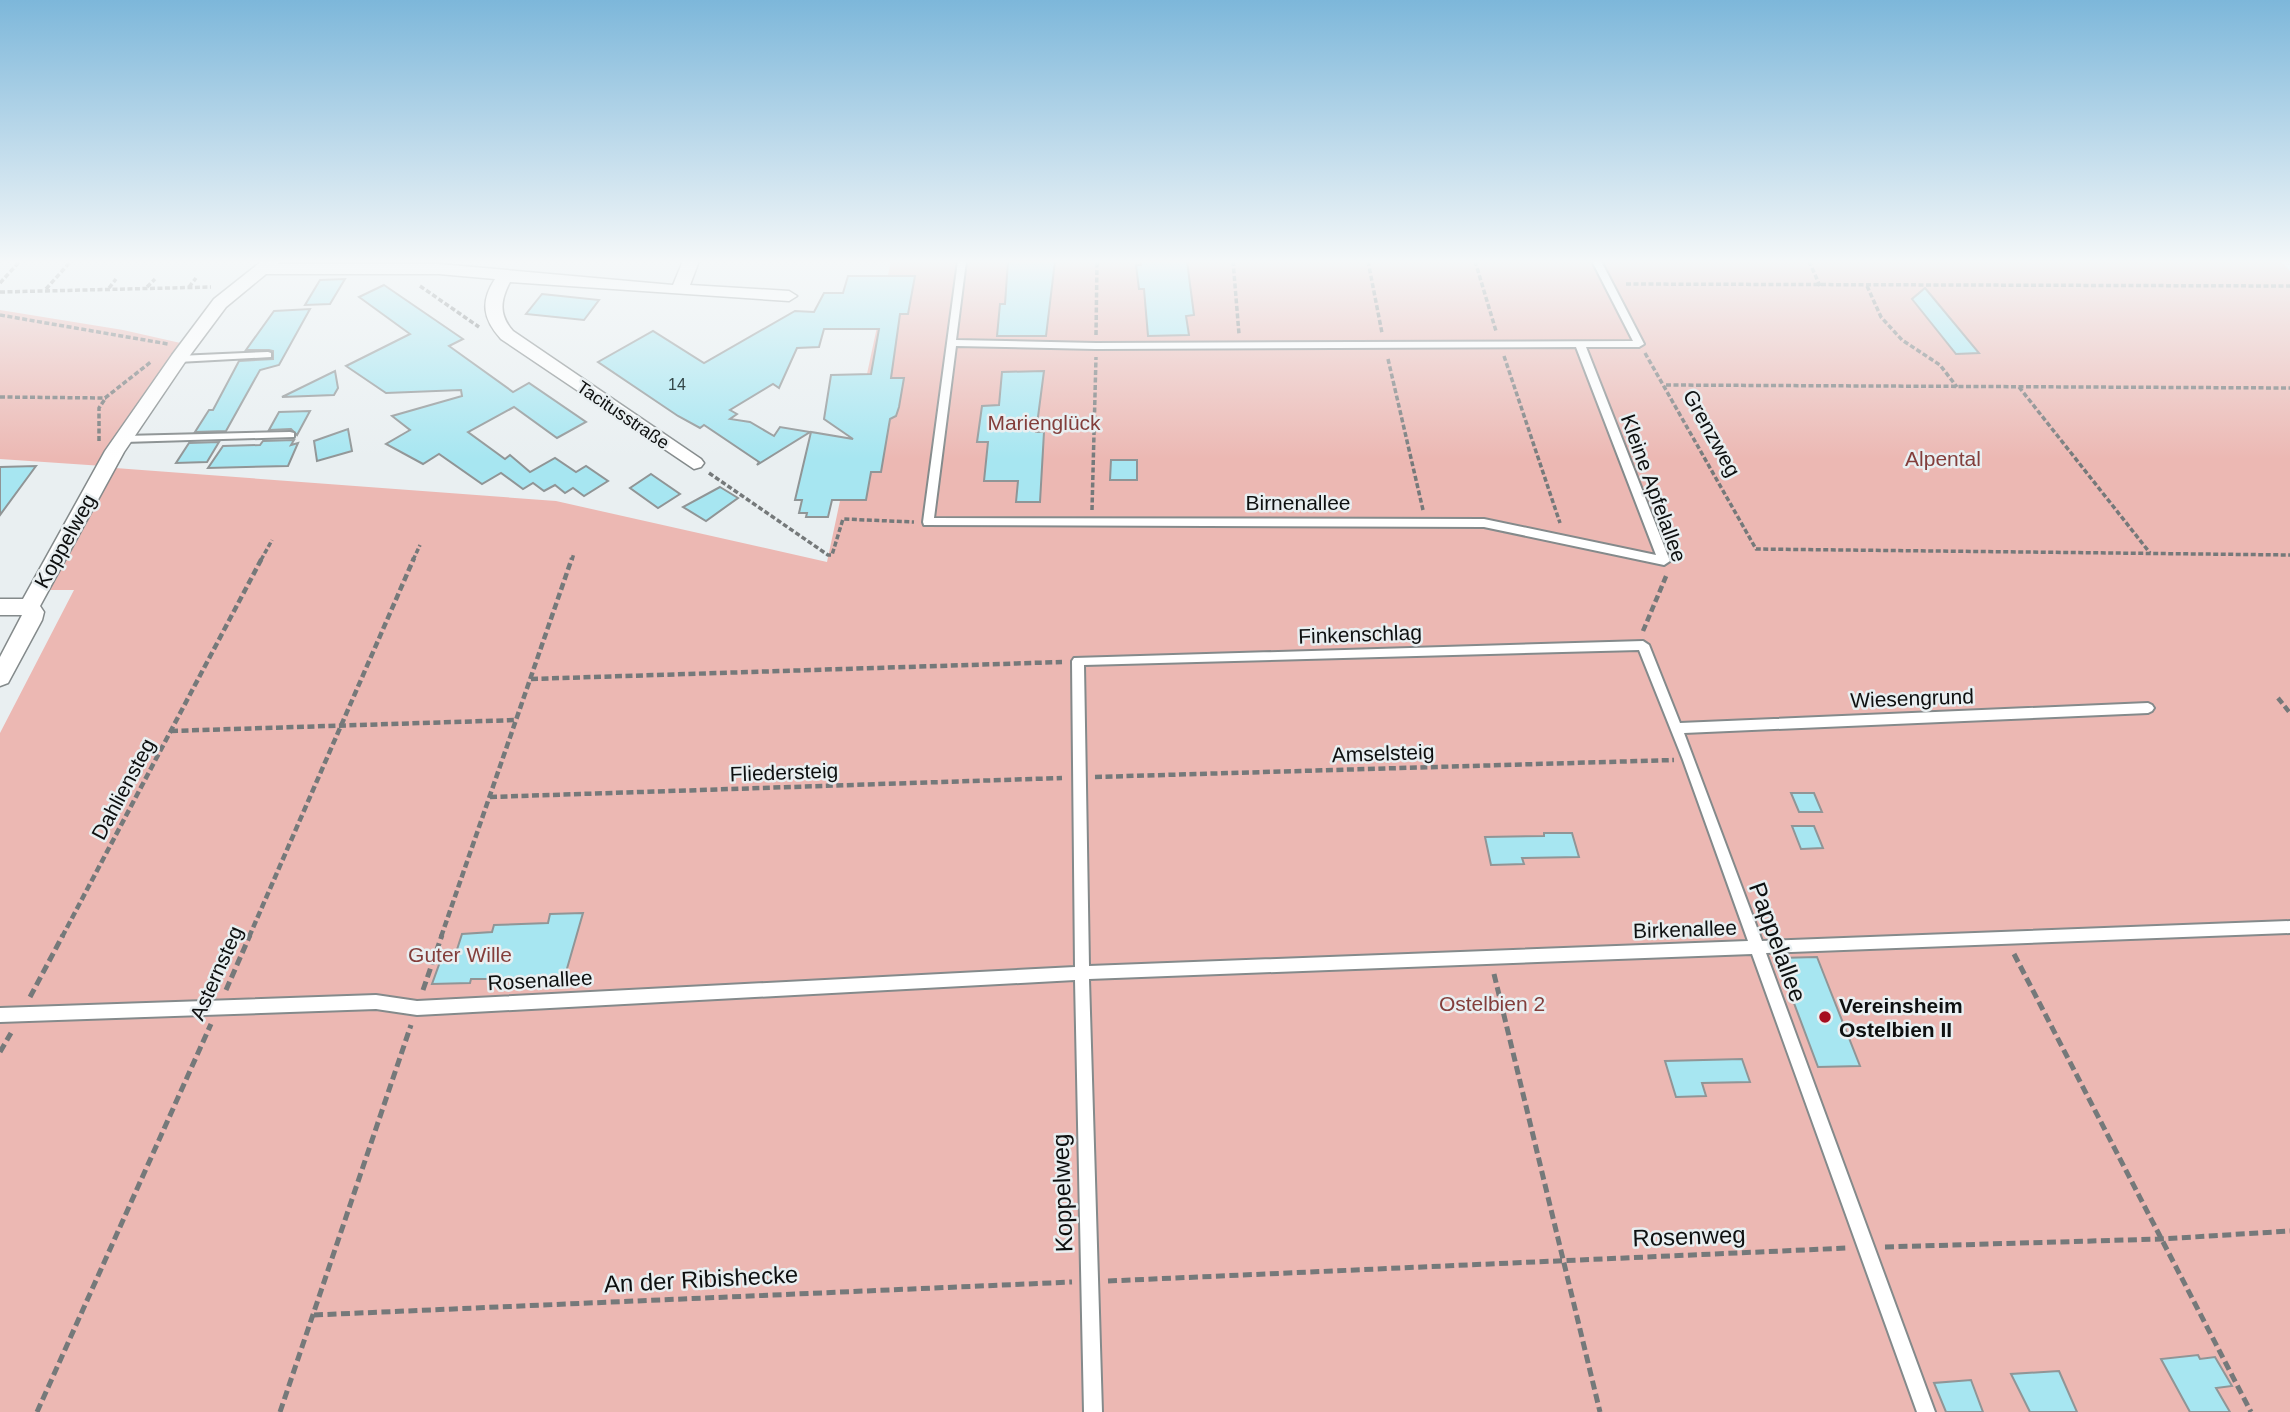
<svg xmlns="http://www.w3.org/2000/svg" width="2290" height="1412" font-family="Helvetica,sans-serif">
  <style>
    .green { fill: #ecb8b3 }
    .building { fill: #a7e6f1; stroke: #909596; stroke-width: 2 }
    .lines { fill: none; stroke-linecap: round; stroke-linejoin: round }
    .lane-casing { stroke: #848a8b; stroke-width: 4 }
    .street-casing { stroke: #848a8b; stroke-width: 3 }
    .path-far2 { stroke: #75797a; stroke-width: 3.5; stroke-dasharray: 5 2.5; stroke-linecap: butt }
    .path-far1 { stroke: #75797a; stroke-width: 4.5; stroke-dasharray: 7 3.5; stroke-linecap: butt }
    .path { stroke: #75797a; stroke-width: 5; stroke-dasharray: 9 4.5; stroke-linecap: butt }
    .lane { fill: #fff; fill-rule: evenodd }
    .street { fill: #fff; fill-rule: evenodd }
    .poi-dot { fill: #a60e20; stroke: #e9eff1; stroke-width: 2.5 }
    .labels { text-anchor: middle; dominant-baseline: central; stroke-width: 5; stroke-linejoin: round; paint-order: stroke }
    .far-number-label { font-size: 16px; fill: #344648 }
    .far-street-label { font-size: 18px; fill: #0e1010; stroke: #e9eff1 }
    .park-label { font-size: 21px; fill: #833e3b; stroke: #e9eff1 }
    .street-label { font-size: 21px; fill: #0e1010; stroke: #e9eff1 }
    .poi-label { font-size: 21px; font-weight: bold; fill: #0e1010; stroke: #e9eff1; text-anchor: start }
    .near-street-label { font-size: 24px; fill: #0e1010; stroke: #e9eff1 }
  </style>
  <rect width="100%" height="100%" fill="#e9eff1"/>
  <g class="green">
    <path d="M891,261H2281L2290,271V1412H0V733L74,590H48L115,468L556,501L827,562Z"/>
    <path d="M0,310L123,330L185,344L103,466L0,459Z"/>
  </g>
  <g class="building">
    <path d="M1008,261H1055L1046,336H997L1000,304H1005Z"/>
    <path d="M1141,261H1187L1194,315L1186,316L1189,335L1148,336L1144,289H1139L1136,265H1141Z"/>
    <path d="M848,276H915L908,314H900L891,378H904L899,407L896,416L890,419L881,472H871L866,500H832L828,517H806L807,513H799L802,500H795L811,432L853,439L824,419L831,375L871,374L879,329H824L819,347L797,348L779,388L773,384L730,410L737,414L730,419L750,422L774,436L780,427L810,432L757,465L759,462L704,425L700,428L678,416L598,362L653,331L704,363L795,311L814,312L824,293H843Z"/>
    <path d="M345,279L330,304L305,305L320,280Z"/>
    <path d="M384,285L463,339L449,346L513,392L529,383L586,422L557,438L514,407L468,432L505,459L510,455L530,472L555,458L576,472L586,466L608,481L584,496L573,488L565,493L555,485L544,491L533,483L523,489L501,473L482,484L439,454L423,464L386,444L410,430L392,416L462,396L461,390L386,393L346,366L410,334L359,297Z"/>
    <path d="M1925,288L1979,353L1956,354L1912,299Z"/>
    <path d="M542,294L599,300L584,320L526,314Z"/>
    <path d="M310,309L279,365L260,370L226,431L195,432L209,410H213L239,361L273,359V351L269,350H246L274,311Z"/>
    <path d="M335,371L338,388L334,395L282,397Z"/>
    <path d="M1044,371L1036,432H1044L1040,502H1016L1018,481H984L988,442H977L982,406L999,405L1002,372Z"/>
    <path d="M310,411L297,435L291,429L269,430L279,412Z"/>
    <path d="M348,429L352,451L317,461L314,441Z"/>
    <path d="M294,440L291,445L298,443L288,466L208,468L223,446L260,445L263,441Z"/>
    <path d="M219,442L207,462L176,463L189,443Z"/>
    <path d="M1111,460H1137V480H1110Z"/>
    <path d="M36,466L0,515V467Z"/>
    <path d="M651,474L680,494L658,508L630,488Z"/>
    <path d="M720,487L738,498L706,521L683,507Z"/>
    <path d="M1791,793H1814L1822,812H1799Z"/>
    <path d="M1792,826H1814L1823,848L1801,849Z"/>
    <path d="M1544,833H1572L1579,857L1522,858L1524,864L1491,865L1485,837L1544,836Z"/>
    <path d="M583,913L564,979H471L470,983L432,984L440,962H453L462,934L492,932L494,925L548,923L550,914Z"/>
    <path d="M1817,957L1860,1066L1818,1067L1777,958Z"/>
    <path d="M1742,1059L1750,1082L1702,1083L1706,1096L1676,1097L1665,1061Z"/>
    <path d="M2198,1355L2200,1359L2215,1357L2232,1386L2216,1388L2230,1412H2190L2161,1359Z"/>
    <path d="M2059,1371L2077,1412H2030L2011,1374Z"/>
    <path d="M1971,1380L1983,1412H1946L1934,1383Z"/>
  </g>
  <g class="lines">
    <g class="lane-casing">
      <g id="lane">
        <path d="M958,261H966L956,340L1096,343L1633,341L1592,261H1601L1644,344L1639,347H1586L1670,561L1664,565L1484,527L924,525L923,522ZM956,346L1096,349L1576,347L1656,555L1484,519L934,518Z"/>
        <path d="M268,352L271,353V357L178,362L173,359L178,356Z"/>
        <path d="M290,432L294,433V437L124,442L119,439L124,436Z"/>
        <path d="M1643,641L1649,645L1680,723L2148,703L2152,705L2154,708L2152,711L2148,713L1684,733L1762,941L2290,921V933L1766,953L1935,1412H1917L1752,954L1089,979L1102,1412H1084L1075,980L417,1015L376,1009L0,1022V1008L376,995L417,1001L1075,967L1072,661L1074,658ZM1639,650L1683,760L1748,941L1089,966L1084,665Z"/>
      </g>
    </g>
    <g class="street-casing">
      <path id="street" d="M262,261H280L278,264H439L673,285L683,261H699L690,285L789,291L797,296L789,301L510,282C500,301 499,315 513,331L701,459L704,463L701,467L694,469L501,339C483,319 480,302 495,279L439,274H266L226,307L185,362L124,452L40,606L44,612L42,620L8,683L0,686V657L22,615H0V599H23L105,451L172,355L214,299Z"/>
    </g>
    <g class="path-far2">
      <path d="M1233,261L1239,334"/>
      <path d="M1368,261L1382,333"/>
      <path d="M1475,261L1496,331"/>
      <path d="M1809,261L1820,286"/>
      <path d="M0,283L20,261"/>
      <path d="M1626,284L2290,286"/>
      <path d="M420,286L479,327"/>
      <path d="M1867,286L1881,317L1902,340L1940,365L1957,387"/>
      <path d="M147,287L155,279"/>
      <path d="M189,287L196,278"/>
      <path d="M109,288L116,279"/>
      <path d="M46,289L71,261"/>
      <path d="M0,292L211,287"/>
      <path d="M0,315L168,344"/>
      <path d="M1096,335L1097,261"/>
      <path d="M1645,353L1756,549L2290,555"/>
      <path d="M1504,356L1560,523"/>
      <path d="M1388,359L1423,510"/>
      <path d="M1666,385L2290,388"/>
      <path d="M2019,387L2150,553"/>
      <path d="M0,397L105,398L152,361"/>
      <path d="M99,441V408L105,399"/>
      <path d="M709,473L828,555H832L843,519L914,522"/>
      <path d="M1092,510L1096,357"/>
      <path d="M261,560L272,540"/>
      <path d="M413,560L420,545"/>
      <path d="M572,560L574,553"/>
    </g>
    <g class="path-far1">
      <path d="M1643,631L1667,574"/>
      <path d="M531,679L1062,662"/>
      <path d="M2278,698L2290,713"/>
      <path d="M171,731L517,720"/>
      <path d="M1095,777L1674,760"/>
      <path d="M490,797L1062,778"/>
      <path d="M62,937L262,558"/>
      <path d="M249,937L414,558"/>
      <path d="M441,937L572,558"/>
    </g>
    <g class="path">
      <path d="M2014,954L2251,1412"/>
      <path d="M1494,974L1600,1412"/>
      <path d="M226,990L250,935"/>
      <path d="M423,990L442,935"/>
      <path d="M30,997L63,935"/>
      <path d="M0,1052L11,1033"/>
      <path d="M1885,1247L2161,1239L2290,1231"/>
      <path d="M1108,1281L1848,1248"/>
      <path d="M314,1315L1072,1282"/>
      <path d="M37,1412L211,1024"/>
      <path d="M280,1412L411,1025"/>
    </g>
    <use href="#lane" class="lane"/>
    <use href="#street" class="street"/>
  </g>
  <linearGradient id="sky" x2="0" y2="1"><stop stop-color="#7db7da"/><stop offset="0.57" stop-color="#f5f8f9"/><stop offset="1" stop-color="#f5f8f9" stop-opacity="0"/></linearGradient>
  <rect width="2290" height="459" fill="url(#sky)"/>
  <circle class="poi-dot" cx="1825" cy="1017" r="7"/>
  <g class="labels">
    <g class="far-number-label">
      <text x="677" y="384">14</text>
    </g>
    <g class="far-street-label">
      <text transform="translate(623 415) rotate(34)">Tacitusstraße</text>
    </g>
    <g class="park-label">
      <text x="1044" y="422">Marienglück</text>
      <text x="1943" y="458">Alpental</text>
      <text x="460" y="954">Guter Wille</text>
      <text x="1492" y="1003">Ostelbien 2</text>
    </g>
    <g class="street-label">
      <text transform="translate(1712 433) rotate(61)">Grenzweg</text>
      <text transform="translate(1654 488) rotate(70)">Kleine Apfelallee</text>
      <text x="1298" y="502">Birnenallee</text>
      <text transform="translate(65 541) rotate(-61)">Koppelweg</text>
      <text transform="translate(1360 634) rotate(-2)">Finkenschlag</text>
      <text transform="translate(1912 698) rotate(-2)">Wiesengrund</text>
      <text transform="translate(1383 753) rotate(-2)">Amselsteig</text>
      <text transform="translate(784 772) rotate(-2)">Fliedersteig</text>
      <text transform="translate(123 789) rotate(-62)">Dahliensteg</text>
      <text transform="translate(1685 929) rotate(-2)">Birkenallee</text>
      <text transform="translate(216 973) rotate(-66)">Asternsteg</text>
      <text transform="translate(540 980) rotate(-3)">Rosenallee</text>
    </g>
    <g class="poi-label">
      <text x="1839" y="1005">Vereinsheim<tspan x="1839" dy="24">Ostelbien II</tspan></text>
    </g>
    <g class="near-street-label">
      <text transform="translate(1778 942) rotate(70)">Pappelallee</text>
      <text transform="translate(1062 1193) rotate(-92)">Koppelweg</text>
      <text transform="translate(1689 1236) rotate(-2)">Rosenweg</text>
      <text transform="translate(701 1279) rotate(-3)">An der Ribishecke</text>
    </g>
  </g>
</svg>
